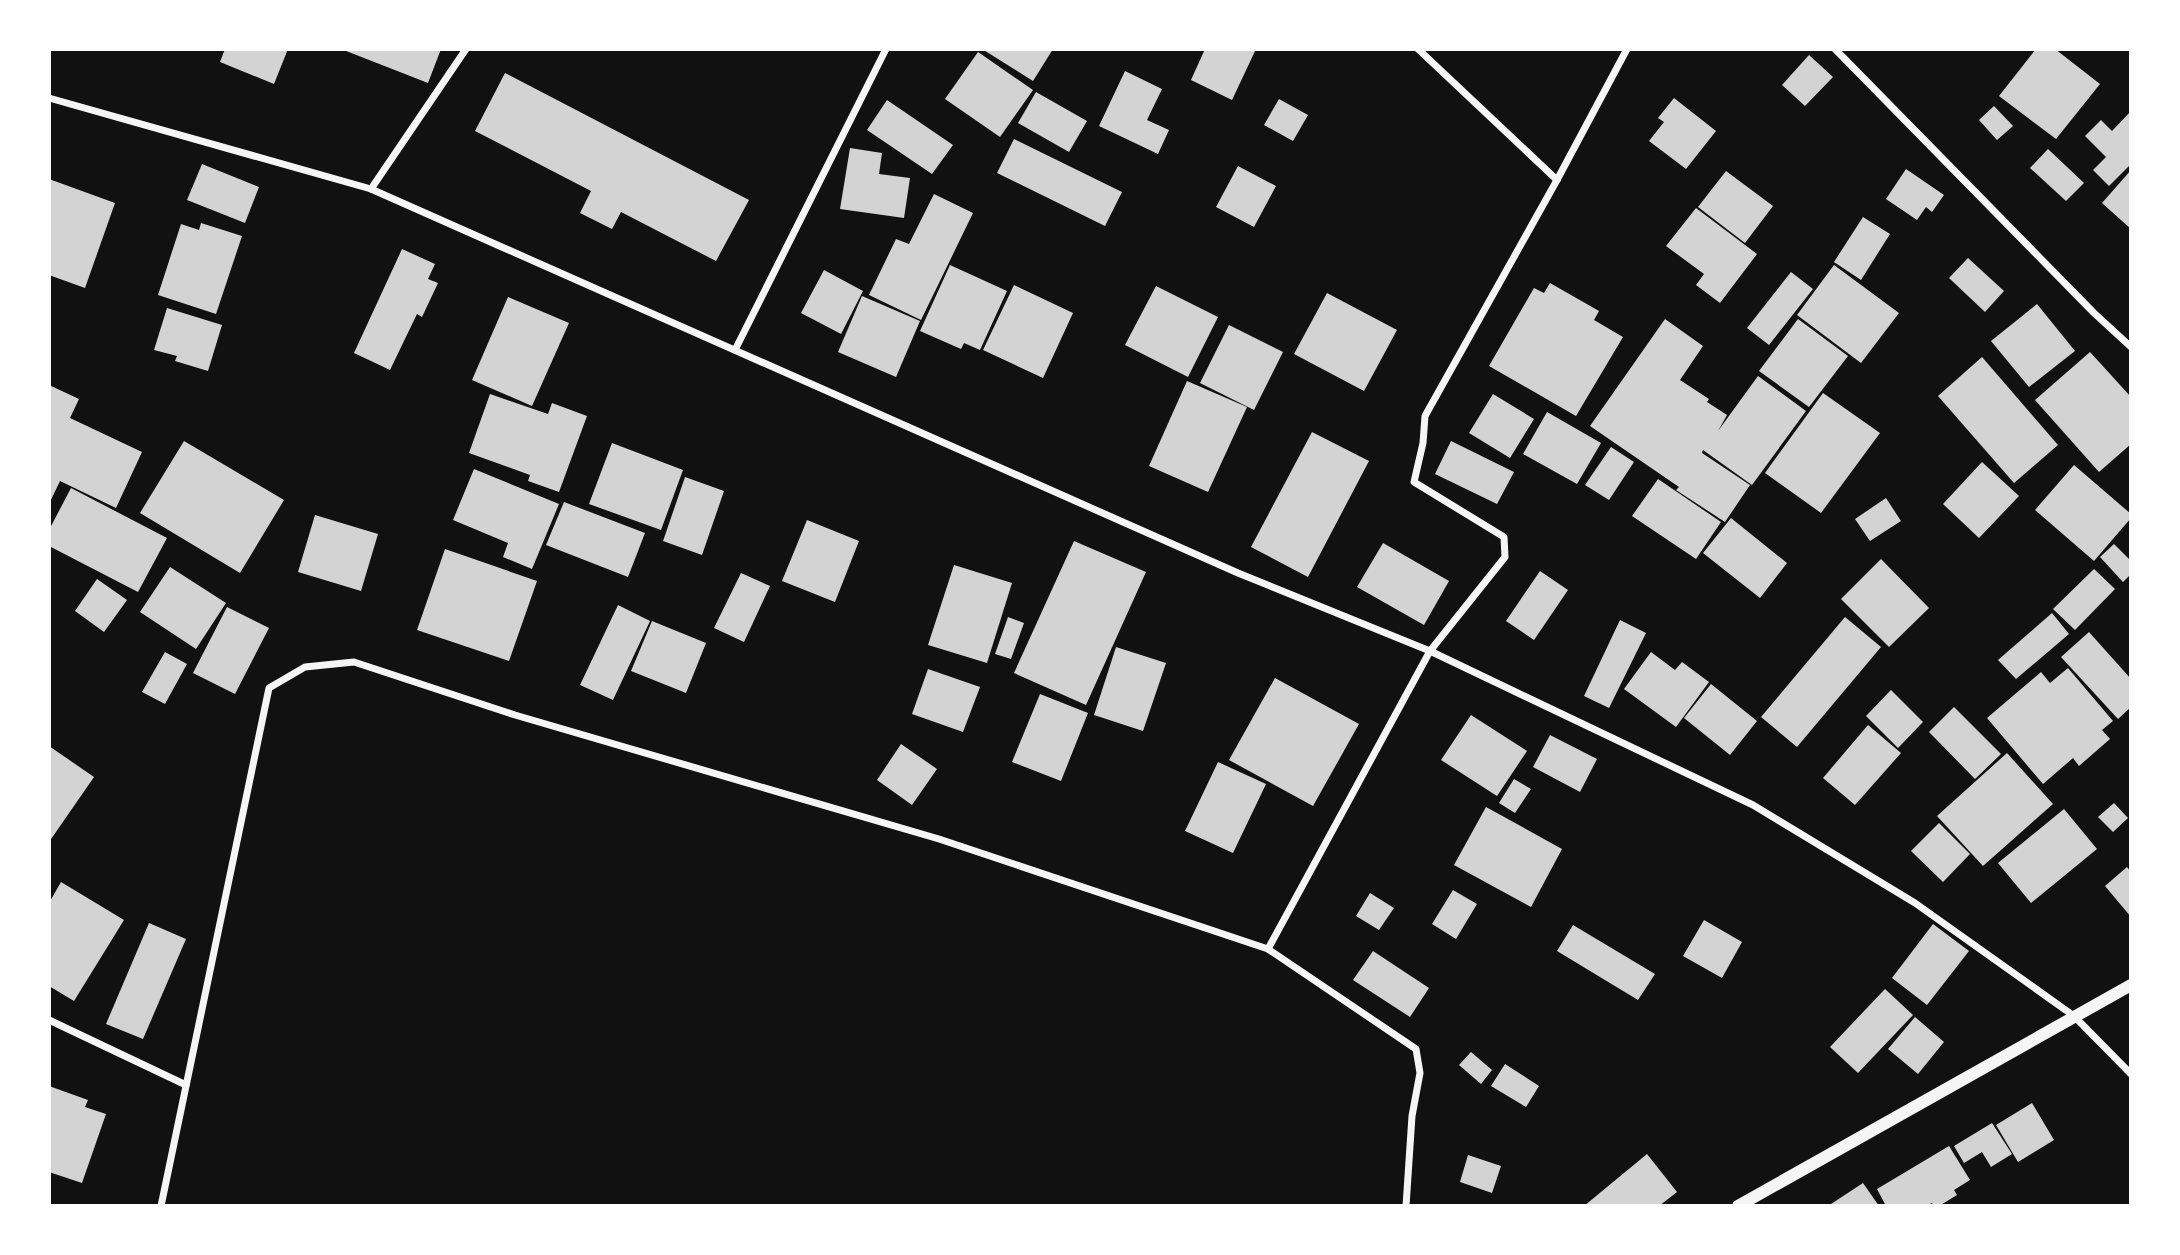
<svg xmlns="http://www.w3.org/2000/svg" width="2180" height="1255" font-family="Quicksand,sans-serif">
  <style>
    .building { fill: #d3d3d3 }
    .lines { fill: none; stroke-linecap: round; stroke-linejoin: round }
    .minor { stroke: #f5f5f5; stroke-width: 7 }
    .tertiary { stroke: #f5f5f5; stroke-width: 12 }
  </style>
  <rect width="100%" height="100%" fill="#111"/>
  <g class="building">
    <path d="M225,49H288L274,84L220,62Z"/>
    <path d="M341,49H441L428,83Z"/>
    <path d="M982,49H1053L1033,81Z"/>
    <path d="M1205,49H1256L1232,100L1191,80Z"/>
    <path d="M2036,49H2055L2100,84L2056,139L1999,96Z"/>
    <path d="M978,52L1033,90L1000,137L945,99Z"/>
    <path d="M1809,55L1833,77L1805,106L1782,85Z"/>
    <path d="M1125,71L1162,89L1147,120L1169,130L1158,154L1099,126Z"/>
    <path d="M505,73L749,200L716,261L621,212L612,229L580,213L591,191L475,131Z"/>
    <path d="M1036,92L1087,121L1069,152L1018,123Z"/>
    <path d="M1674,98L1716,131L1686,169L1649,141L1664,122L1658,118Z"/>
    <path d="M1279,99L1308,115L1293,141L1264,125Z"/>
    <path d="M887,100L953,145L932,174L867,130Z"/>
    <path d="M1994,106L2013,126L1997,140L1979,120Z"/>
    <path d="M2131,111V164L2109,186L2093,170L2106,157L2085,136L2101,120L2112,131Z"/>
    <path d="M1014,139L1122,192L1105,226L997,173Z"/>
    <path d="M850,148L882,153L879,174L910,178L904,218L840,209Z"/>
    <path d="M2048,149L2084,183L2066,201L2030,168Z"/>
    <path d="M202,164L259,187L245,223L187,200Z"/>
    <path d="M1238,166L1276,186L1254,227L1216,207Z"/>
    <path d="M1906,169L1944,195L1932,212L1926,207L1917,220L1886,199Z"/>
    <path d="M2131,170V229L2102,203Z"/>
    <path d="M1726,171L1773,206L1745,243L1698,207Z"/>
    <path d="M49,179L115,203L85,288L49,275Z"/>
    <path d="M934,194L973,213L921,320L869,295L896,239L909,244Z"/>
    <path d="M1696,208L1757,254L1720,303L1696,285L1704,274L1666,246Z"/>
    <path d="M1863,217L1890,234L1861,280L1834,262Z"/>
    <path d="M201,223L242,236L216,314L158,295L181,224L199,230Z"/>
    <path d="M402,249L435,264L428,279L438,283L422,317L417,314L390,370L354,353Z"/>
    <path d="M1968,258L2004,291L1985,312L1949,278Z"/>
    <path d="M950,265L1007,291L980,350L964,343L961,349L920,331Z"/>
    <path d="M1834,265L1899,313L1861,363L1797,315Z"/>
    <path d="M824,270L863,291L841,334L801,313Z"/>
    <path d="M1791,272L1813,289L1769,345L1747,328Z"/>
    <path d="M1550,283L1599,311L1594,320L1623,337L1576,416L1489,366L1534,288L1544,293Z"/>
    <path d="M1014,285L1073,313L1043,378L983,350Z"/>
    <path d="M1156,286L1218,317L1188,377L1125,345Z"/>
    <path d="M1327,293L1397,330L1364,391L1294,354Z"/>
    <path d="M862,296L920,321L896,377L838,352Z"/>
    <path d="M508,297L569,323L532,406L472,380Z"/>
    <path d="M2037,304L2075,351L2029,387L1991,341Z"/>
    <path d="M167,308L222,325L208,371L175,361L177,356L154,350Z"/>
    <path d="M1665,319L1703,346L1680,380L1709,399L1707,402L1727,415L1718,431L1758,376L1806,411L1752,485L1703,450L1702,453L1750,485L1725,522L1676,490L1679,487L1590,426Z"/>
    <path d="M1798,319L1848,356L1809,407L1759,371Z"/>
    <path d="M1229,325L1283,352L1254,410L1200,383Z"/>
    <path d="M2090,352L2131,397V444L2099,472L2035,400Z"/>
    <path d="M1982,357L2058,445L2014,483L1938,396Z"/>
    <path d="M1187,381L1247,407L1208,492L1149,466Z"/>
    <path d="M49,385L79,399L70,418L142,452L116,508L60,481L49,504Z"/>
    <path d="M1823,393L1880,433L1821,513L1765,473Z"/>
    <path d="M490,394L548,414L552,403L587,416L559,492L528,481L530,475L469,453Z"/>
    <path d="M1493,394L1534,419L1510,458L1469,433Z"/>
    <path d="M1547,412L1601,443L1577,484L1523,454Z"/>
    <path d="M1312,432L1369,461L1308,577L1251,547Z"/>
    <path d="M184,441L284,500L240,573L140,513Z"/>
    <path d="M1451,441L1514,472L1497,504L1435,474Z"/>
    <path d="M612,443L683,470L661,530L589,504Z"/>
    <path d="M1611,447L1634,462L1609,500L1585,485Z"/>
    <path d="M1982,462L2019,496L1979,538L1943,504Z"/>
    <path d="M2074,465L2131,514V518L2094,561L2035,510Z"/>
    <path d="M474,469L559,504L532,569L503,557L508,543L453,520Z"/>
    <path d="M685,477L724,491L702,555L663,541Z"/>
    <path d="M1658,479L1721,522L1696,559L1632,516Z"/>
    <path d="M71,488L167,538L138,592L49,546V530Z"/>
    <path d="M1886,498L1901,521L1870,541L1855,519Z"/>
    <path d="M564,502L645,533L628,577L546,545Z"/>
    <path d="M315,515L378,534L361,591L298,572Z"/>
    <path d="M1731,518L1787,563L1760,598L1703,553Z"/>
    <path d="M807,520L859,541L835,602L782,581Z"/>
    <path d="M1074,541L1146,572L1086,705L1014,673Z"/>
    <path d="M1383,543L1449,581L1424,625L1357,587Z"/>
    <path d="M2114,544L2131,561V574L2123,582L2100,557Z"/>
    <path d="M445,549L537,581L509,661L417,630Z"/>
    <path d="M1881,559L1929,608L1889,647L1841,599Z"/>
    <path d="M954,565L1012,583L987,663L928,645Z"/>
    <path d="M170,567L226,603L196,649L140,612Z"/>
    <path d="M2094,569L2115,589L2075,630L2053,609Z"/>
    <path d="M1540,571L1568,590L1534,640L1506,621Z"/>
    <path d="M741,573L770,586L744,642L714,628Z"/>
    <path d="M97,579L127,600L104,632L75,611Z"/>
    <path d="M618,605L650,621L613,700L580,685Z"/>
    <path d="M227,607L269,628L235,694L193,673Z"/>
    <path d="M2052,613L2069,634L2016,679L1998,660Z"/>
    <path d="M1008,617L1024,623L1011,659L995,654Z"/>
    <path d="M1845,617L1881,647L1797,747L1761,717Z"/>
    <path d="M1620,620L1646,633L1609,708L1584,696Z"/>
    <path d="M652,621L706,643L686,693L631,671Z"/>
    <path d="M2089,632L2131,679V707L2118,719L2061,657Z"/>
    <path d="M1116,647L1166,663L1143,731L1094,715Z"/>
    <path d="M165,652L187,664L165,704L142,692Z"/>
    <path d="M1651,652L1675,670L1682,662L1709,682L1676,727L1624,689Z"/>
    <path d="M2068,668L2113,721L2102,730L2110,739L2079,766L2073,758L2043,784L1987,718L2041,672L2050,683Z"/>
    <path d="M928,669L980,687L963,732L912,714Z"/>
    <path d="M1275,678L1359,724L1313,806L1229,760Z"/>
    <path d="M1711,684L1757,721L1730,755L1684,718Z"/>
    <path d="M1891,690L1923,722L1898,748L1866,716Z"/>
    <path d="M1040,694L1088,713L1061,781L1012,762Z"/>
    <path d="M1954,707L2001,754L1975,779L1929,732Z"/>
    <path d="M1471,715L1527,751L1497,796L1441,760Z"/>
    <path d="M1868,725L1901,753L1855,805L1823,778Z"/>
    <path d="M1550,735L1597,759L1580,792L1533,767Z"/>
    <path d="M901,744L937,769L912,805L877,780Z"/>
    <path d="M49,746L94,777L49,842Z"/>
    <path d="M2007,753L2053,804L1983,866L1937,816Z"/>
    <path d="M1218,762L1266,784L1233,853L1185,831Z"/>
    <path d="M1514,779L1531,789L1515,813L1499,803Z"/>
    <path d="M2114,803L2128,818L2113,832L2098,817Z"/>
    <path d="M1486,807L1562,849L1531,907L1454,865Z"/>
    <path d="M2064,809L2097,849L2031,903L1998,863Z"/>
    <path d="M1939,823L1970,854L1943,882L1911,851Z"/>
    <path d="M2127,867L2131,872V917L2105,886Z"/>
    <path d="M61,882L124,920L74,1001L49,986V903Z"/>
    <path d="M1453,890L1477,904L1456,939L1432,924Z"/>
    <path d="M1370,893L1394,908L1379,930L1356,916Z"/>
    <path d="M1704,920L1742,942L1722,978L1683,956Z"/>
    <path d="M149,923L186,939L143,1039L106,1024Z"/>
    <path d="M1933,924L1969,951L1927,1005L1892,978Z"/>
    <path d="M1573,925L1655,974L1638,1000L1557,951Z"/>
    <path d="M1373,951L1429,988L1410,1017L1353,980Z"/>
    <path d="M1885,989L1913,1015L1858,1073L1830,1047Z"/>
    <path d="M1915,1017L1944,1042L1918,1074L1888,1049Z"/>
    <path d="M1471,1052L1492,1070L1481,1084L1459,1065Z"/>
    <path d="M1505,1064L1539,1086L1526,1107L1491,1086Z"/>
    <path d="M49,1086L88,1100L85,1107L106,1114L82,1183L49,1172Z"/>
    <path d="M2032,1103L2054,1140L2018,1162L1996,1125Z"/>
    <path d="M1992,1123L2012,1154L1991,1167L1982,1152L1964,1163L1954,1146Z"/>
    <path d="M1949,1146L1970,1180L1954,1190L1957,1195L1939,1206H1934L1932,1203L1926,1206H1886L1877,1189Z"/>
    <path d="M1647,1154L1677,1192L1659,1206H1584Z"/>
    <path d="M1468,1155L1501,1166L1492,1193L1460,1182Z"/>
    <path d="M1863,1183L1879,1206H1828Z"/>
  </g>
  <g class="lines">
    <g class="minor">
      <path d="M1418,49L1557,180"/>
      <path d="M1835,49L2094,313L2131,347"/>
      <path d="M49,98L371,189L1238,573L1430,651L1753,805L1915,903L2074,1016L2131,1074"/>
      <path d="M371,189L466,49"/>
      <path d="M735,350L886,49"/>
      <path d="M1268,949L1430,651L1505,557L1504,537L1414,482L1423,443L1425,416L1557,180L1627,49"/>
      <path d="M49,1020L186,1085"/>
      <path d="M161,1206L269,688L305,667L354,662L515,715L939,839L1268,949L1416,1049L1420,1073L1412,1116L1406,1206"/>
    </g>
    <path class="tertiary" d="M1738,1206L2131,985"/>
  </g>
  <rect width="2180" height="1255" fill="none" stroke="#ffffff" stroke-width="102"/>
</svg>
